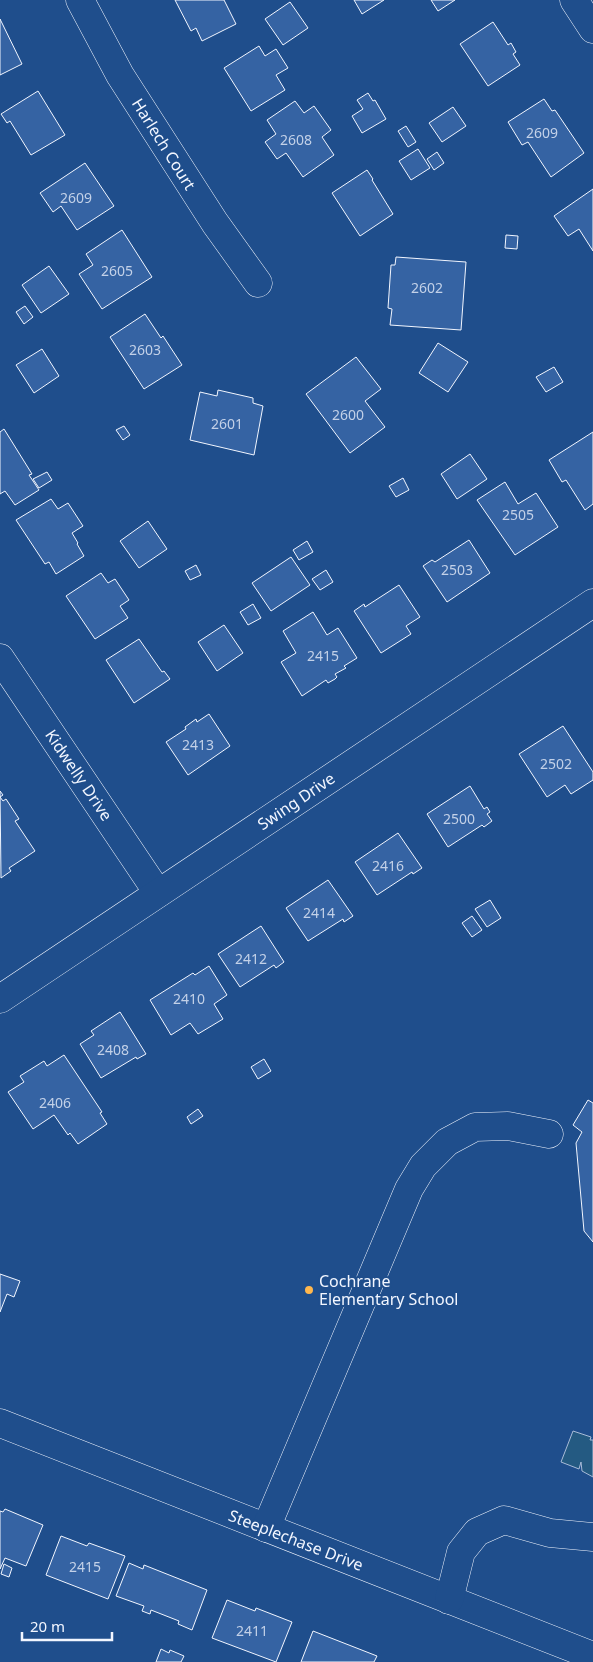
<svg xmlns="http://www.w3.org/2000/svg" width="593" height="1662" font-family="'Noto Sans',sans-serif">
  <style>
    .green { fill: #245a82; stroke: #a8bbd7 }
    .building { fill: #3563a3; stroke: #f2f6ff }
    .lines { fill: none; stroke-linecap: round; stroke-linejoin: round }
    .minor-casing { stroke: #f2f6ff; stroke-width: 29 }
    .minor { stroke: #1f4e8c; stroke-width: 28 }
    .poi-dot { fill: #ffb74d; stroke: #1f4e8c; stroke-width: 2 }
    .labels { text-anchor: middle; dominant-baseline: central; stroke-width: 4; stroke-linejoin: round; paint-order: stroke }
    .number-label { font-size: 14px; fill: #c3d1e8 }
    .street-label { font-size: 16px; fill: #f2f6ff; stroke: #1f4e8c }
    .poi-label { font-size: 16px; fill: #f2f6ff; stroke: #1f4e8c; text-anchor: start }
  </style>
  <rect width="100%" height="100%" fill="#1f4e8c"/>
  <path class="green" d="M573,1431L591,1437L590,1440H593V1477L582,1471L581,1462L579,1469L561,1462Z"/>
  <g class="building">
    <path d="M175,0H224L236,24L202,41L196,28L191,31Z"/>
    <path d="M354,0H384L362,14Z"/>
    <path d="M431,0H455L438,11Z"/>
    <path d="M290,2L308,28L283,45L265,19Z"/>
    <path d="M0,19L22,64L0,75Z"/>
    <path d="M493,22L508,45L511,43L516,52L513,54L520,65L488,86L460,44Z"/>
    <path d="M259,46L265,56L276,49L288,68L276,75L285,90L251,111L224,68Z"/>
    <path d="M38,91L65,135L31,155L10,121L7,123L1,114Z"/>
    <path d="M368,93L373,101L375,100L386,119L362,133L352,116L363,109L357,100Z"/>
    <path d="M544,99L552,111L555,110L584,153L551,177L528,142L522,145L508,122Z"/>
    <path d="M295,101L304,113L314,106L331,130L322,137L334,155L303,177L286,153L277,159L265,142L276,134L267,120Z"/>
    <path d="M453,107L466,126L442,142L429,123Z"/>
    <path d="M406,126L416,142L408,147L398,131Z"/>
    <path d="M418,149L430,168L411,180L399,161Z"/>
    <path d="M437,152L444,163L434,170L427,159Z"/>
    <path d="M85,163L114,206L77,230L61,206L53,212L40,193Z"/>
    <path d="M367,170L373,179L372,180L393,214L360,236L332,193Z"/>
    <path d="M593,189V251L579,229L568,236L554,216Z"/>
    <path d="M122,230L152,277L102,309L79,274L93,265L86,254Z"/>
    <path d="M506,235L518,236L517,249L505,248Z"/>
    <path d="M396,257L466,262L461,330L390,325L392,309L388,308L391,265H395Z"/>
    <path d="M49,266L69,294L41,313L22,285Z"/>
    <path d="M25,306L33,317L24,324L16,312Z"/>
    <path d="M145,314L161,338L163,336L182,365L144,389L110,337Z"/>
    <path d="M438,343L468,362L448,392L419,373Z"/>
    <path d="M42,349L59,376L34,393L16,365Z"/>
    <path d="M356,357L381,389L365,401L385,427L350,453L306,394Z"/>
    <path d="M554,367L563,382L546,392L536,377Z"/>
    <path d="M218,390L253,398V403L263,406L254,455L190,440L200,392L217,396Z"/>
    <path d="M124,426L130,435L123,440L116,430Z"/>
    <path d="M4,429L32,474L29,475L39,490L15,505L5,491L0,494V432Z"/>
    <path d="M593,432V504L585,510L566,480L562,482L549,460Z"/>
    <path d="M470,454L487,479L457,499L441,474Z"/>
    <path d="M47,472L52,480L39,488L33,479Z"/>
    <path d="M403,478L409,490L396,497L389,486Z"/>
    <path d="M505,482L518,504L536,493L558,527L515,555L477,500Z"/>
    <path d="M51,499L58,509L68,503L83,526L72,533L78,543L77,544L84,556L56,574L49,562L45,564L16,520Z"/>
    <path d="M148,521L167,549L139,568L120,541Z"/>
    <path d="M469,540L490,573L447,602L423,566L432,560L435,562Z"/>
    <path d="M307,541L313,552L299,560L293,550Z"/>
    <path d="M291,557L310,585L271,611L252,583Z"/>
    <path d="M196,565L201,575L190,580L185,571Z"/>
    <path d="M326,570L333,582L320,590L312,579Z"/>
    <path d="M101,573L108,583L115,579L129,600L120,606L128,618L95,639L66,596Z"/>
    <path d="M399,585L420,617L406,626L411,634L381,653L354,611L364,604L365,607Z"/>
    <path d="M253,604L261,618L248,625L240,612Z"/>
    <path d="M313,612L327,635L338,628L357,658L344,666L346,668L335,674L337,677L335,679L328,683L326,680L302,696L281,662L296,653L283,631Z"/>
    <path d="M224,625L243,653L217,671L198,642Z"/>
    <path d="M139,639L162,672L164,671L170,679L134,703L106,660Z"/>
    <path d="M209,714L230,746L188,775L166,742L186,729L185,727L196,719L197,722Z"/>
    <path d="M563,726L593,772V780L571,794L565,785L547,797L519,754Z"/>
    <path d="M470,786L484,809L487,807L490,812L487,814L492,821L484,827L482,825L448,847L427,814Z"/>
    <path d="M0,791L3,795L0,797L3,801L6,799L19,819L15,821L35,851L9,868L11,871L1,878Z"/>
    <path d="M398,833L422,868L413,874L412,872L377,895L355,862Z"/>
    <path d="M328,880L353,916L344,922L343,919L308,941L286,908Z"/>
    <path d="M490,900L501,918L487,927L475,909Z"/>
    <path d="M472,916L482,930L472,937L462,923Z"/>
    <path d="M261,926L284,962L276,968L274,965L240,987L218,954Z"/>
    <path d="M209,966L227,995L214,1004L223,1019L198,1034L190,1023L171,1035L150,1000L193,973L195,975Z"/>
    <path d="M120,1012L146,1054L137,1059L136,1057L101,1078L80,1044L94,1035L91,1031Z"/>
    <path d="M64,1055L102,1112L100,1113L107,1124L78,1144L70,1133L68,1135L54,1115L33,1129L8,1092L24,1082L20,1076L44,1061L47,1066Z"/>
    <path d="M264,1059L271,1071L258,1079L251,1067Z"/>
    <path d="M588,1100L593,1103V1242L584,1231L576,1143L582,1132L573,1125Z"/>
    <path d="M198,1109L203,1116L191,1124L187,1117Z"/>
    <path d="M0,1274L20,1281L14,1297L7,1294L0,1312Z"/>
    <path d="M5,1509L43,1525L26,1566L5,1558L0,1569V1511L3,1512Z"/>
    <path d="M61,1536L87,1546L89,1543L125,1556L108,1599L46,1575Z"/>
    <path d="M129,1563L143,1569L144,1565L207,1590L192,1630L178,1624L179,1621L151,1610L150,1614L142,1611L144,1606L116,1596Z"/>
    <path d="M4,1564L12,1568L9,1577L1,1574Z"/>
    <path d="M227,1600L255,1611L256,1608L292,1622L276,1662L212,1638Z"/>
    <path d="M313,1631L377,1656L374,1662H301Z"/>
    <path d="M161,1649L169,1653L170,1650L184,1656L181,1662H156Z"/>
  </g>
  <g class="lines">
    <g class="minor-casing">
      <g id="minor">
        <path d="M80,0L120,75L215,223L258,283"/>
        <path d="M574,0L593,29"/>
        <path d="M0,658L158,893"/>
        <path d="M0,999L593,603"/>
        <path d="M0,1423L593,1656"/>
        <path d="M266,1528L409,1189L423,1166L447,1142L475,1127L508,1126L549,1134"/>
        <path d="M449,1600L461,1552L477,1532L504,1520L550,1533L593,1537"/>
      </g>
    </g>
    <use href="#minor" class="minor"/>
  </g>
  <circle class="poi-dot" cx="309" cy="1290" r="5"/>
  <g class="labels">
    <g class="number-label">
      <text x="542" y="132">2609</text>
      <text x="296" y="139">2608</text>
      <text x="76" y="197">2609</text>
      <text x="117" y="270">2605</text>
      <text x="427" y="287">2602</text>
      <text x="145" y="349">2603</text>
      <text x="348" y="414">2600</text>
      <text x="227" y="423">2601</text>
      <text x="518" y="514">2505</text>
      <text x="457" y="569">2503</text>
      <text x="323" y="655">2415</text>
      <text x="198" y="744">2413</text>
      <text x="556" y="763">2502</text>
      <text x="459" y="818">2500</text>
      <text x="388" y="865">2416</text>
      <text x="319" y="912">2414</text>
      <text x="251" y="958">2412</text>
      <text x="189" y="998">2410</text>
      <text x="113" y="1049">2408</text>
      <text x="55" y="1102">2406</text>
      <text x="85" y="1566">2415</text>
      <text x="252" y="1630">2411</text>
    </g>
    <g class="street-label">
      <text transform="translate(164 144) rotate(58)">Harlech Court</text>
      <text transform="translate(79 775) rotate(56)">Kidwelly Drive</text>
      <text transform="translate(296 801) rotate(-34)">Swing Drive</text>
      <text transform="translate(296 1540) rotate(21)">Steeplechase Drive</text>
    </g>
    <g class="poi-label">
      <text x="319" y="1281">Cochrane<tspan x="319" dy="18">Elementary School</tspan></text>
    </g>
  </g>
  <path d="M22 1632v8h90v-8" fill="none" stroke="#f2f6ff" stroke-width="2.5"/>
  <text x="30" y="1632" font-size="15" fill="#f2f6ff" stroke="#1f4e8c" stroke-width="4" paint-order="stroke">20 m</text>
</svg>
